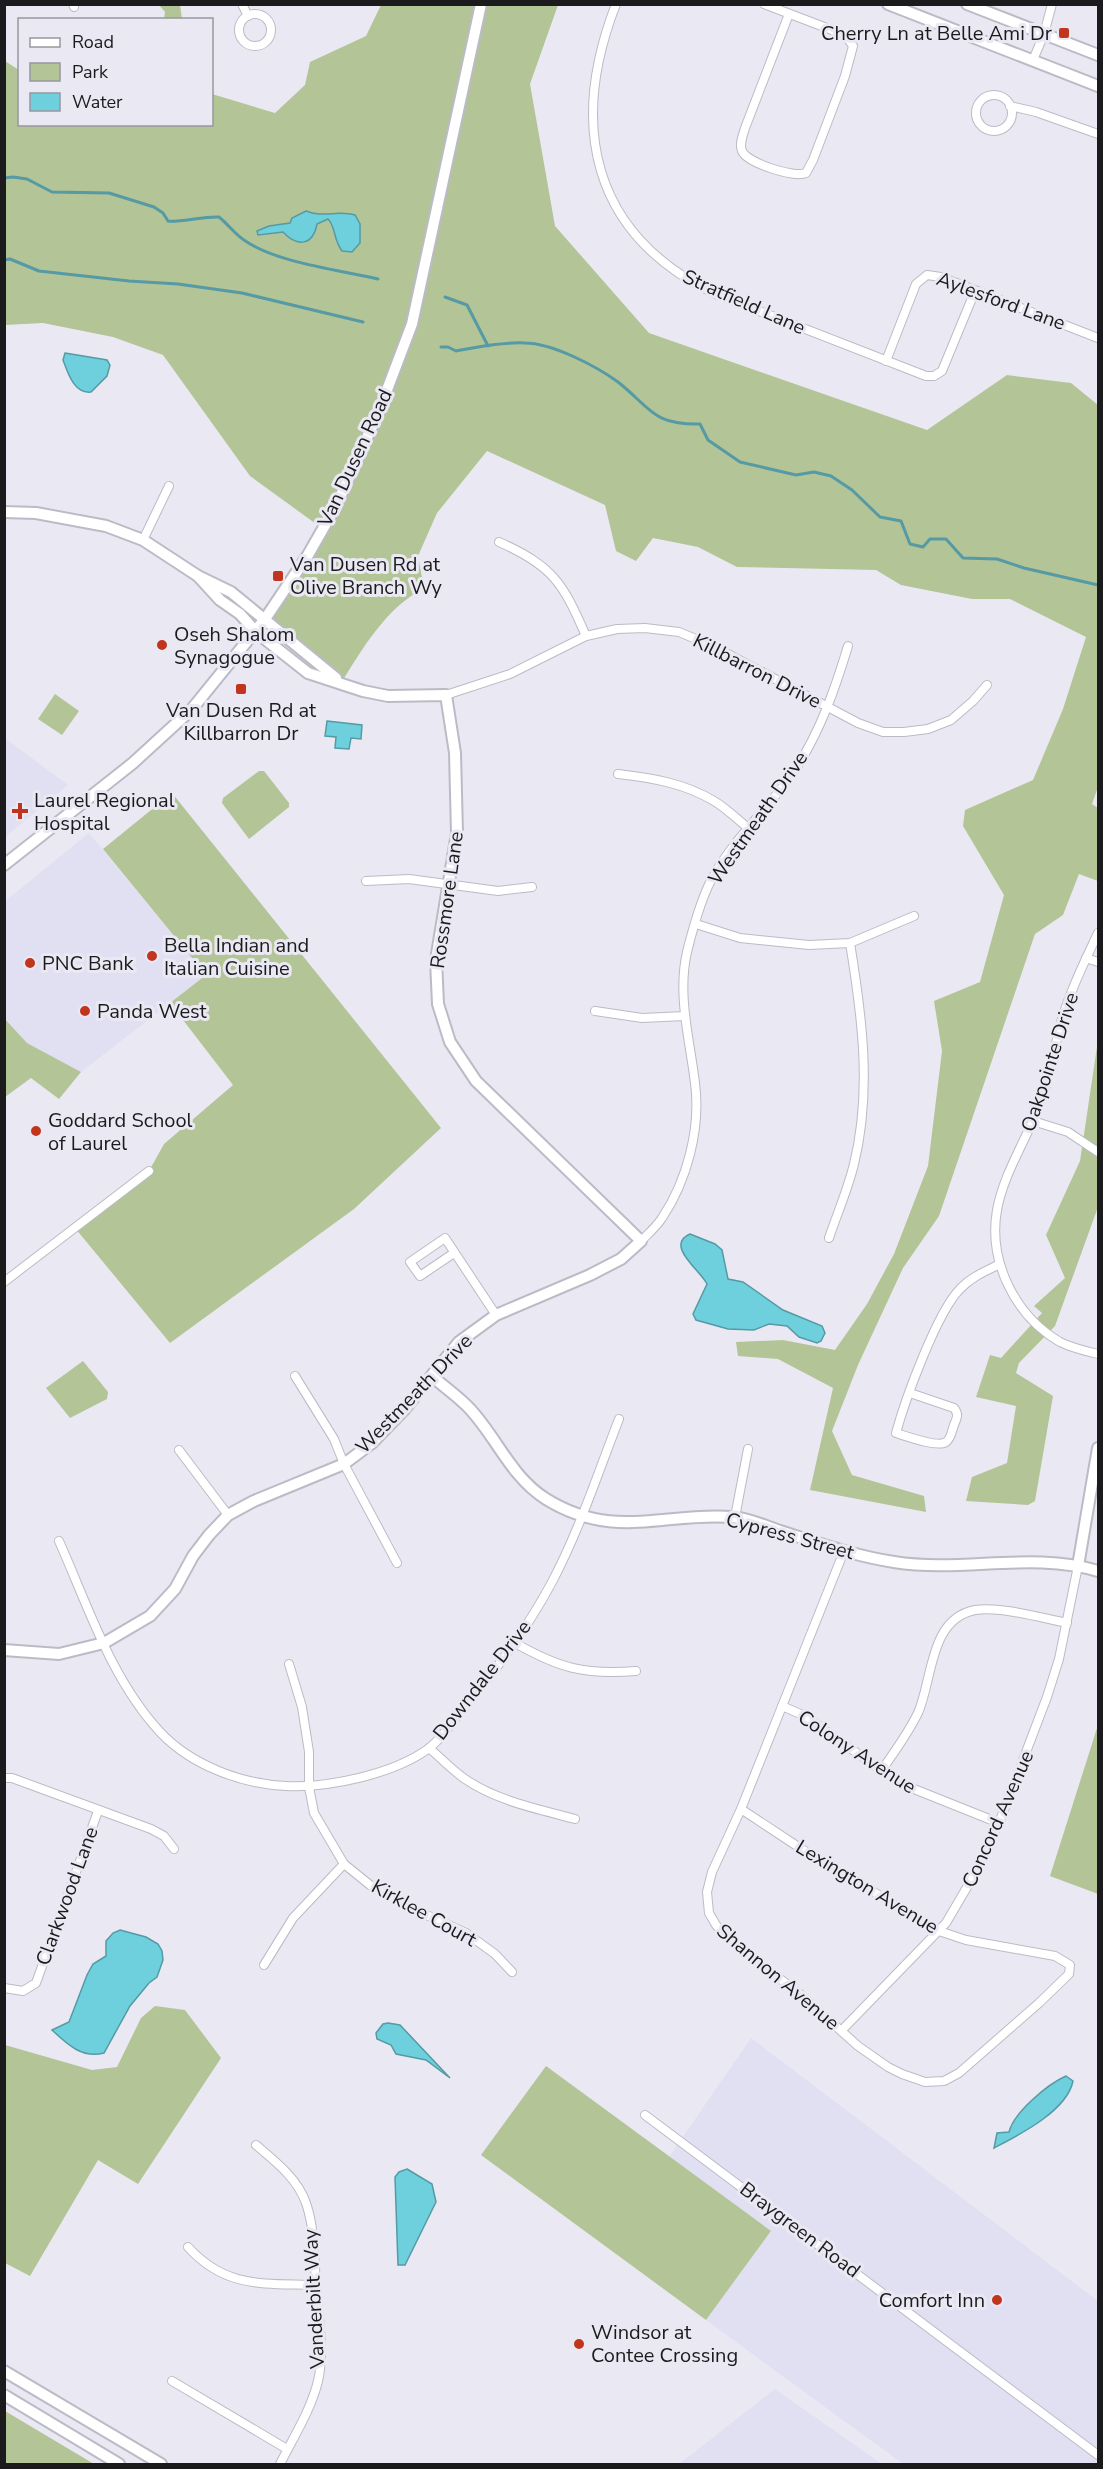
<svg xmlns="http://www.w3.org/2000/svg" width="1103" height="2469" font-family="'Nunito Sans',sans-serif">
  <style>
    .built { fill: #e1e0f2 }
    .green { fill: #b3c497 }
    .water { fill: #6ed0dd; stroke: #559aa4; stroke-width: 1.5 }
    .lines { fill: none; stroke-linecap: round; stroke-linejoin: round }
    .stream { stroke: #559aa4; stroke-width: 3 }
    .minor-casing { stroke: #bbbbc5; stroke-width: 10 }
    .tertiary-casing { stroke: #bbbbc5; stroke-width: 14 }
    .secondary-casing { stroke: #bbbbc5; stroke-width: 14 }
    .minor { stroke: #fff; stroke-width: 8 }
    .tertiary { stroke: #fff; stroke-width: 10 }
    .secondary { stroke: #fff; stroke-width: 10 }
    .poi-dot { fill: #c1351e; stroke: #eae9f3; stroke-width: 2 }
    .labels { text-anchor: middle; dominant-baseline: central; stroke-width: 6; stroke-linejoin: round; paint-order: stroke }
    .poi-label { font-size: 20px; fill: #1b1b1e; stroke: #eae9f3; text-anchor: start }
    .street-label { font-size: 20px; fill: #1b1b1e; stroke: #eae9f3 }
  </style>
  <rect width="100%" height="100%" fill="#eae9f3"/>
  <g class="built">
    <path d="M5,738L68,785L5,837Z"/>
    <path d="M89,833L206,975L81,1072L27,1043L5,1018L4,902Z"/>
    <path d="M751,2038L1098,2301V2464H903L706,2320L771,2231L669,2157Z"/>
    <path d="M775,2389L882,2464H679Z"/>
  </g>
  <g class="green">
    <path d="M159,5H180L182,19H164L165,12Z"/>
    <path d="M381,5H558L530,84L555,226L649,333L927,430L1007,375L1071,383L1098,405V787L1092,804L1098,808V881L1079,874L1063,915L1035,934L939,1216L903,1268L858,1365L832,1431L852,1475L924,1496L926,1512L810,1490L833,1388L778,1359L738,1356L736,1342L783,1340L835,1350L867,1304L894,1254L928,1166L942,1051L934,1001L980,982L1004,895L963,826L965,810L1033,780L1063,709L1086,637L1010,599H972L901,585L876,570L737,567L698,547L653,538L636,561L616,551L605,505L487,451L437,513L418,556L424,588C386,608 363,648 341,683L265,619L323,529L250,476L163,355L113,337L43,323L5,325V61L19,70L20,124H212V94L275,113L305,85L310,62L366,36Z"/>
    <path d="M55,694L79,711L62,735L38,719Z"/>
    <path d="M259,771H264L289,803V807L249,839L222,803L223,798Z"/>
    <path d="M172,793L441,1128L354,1209L170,1343L75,1228L149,1171L164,1144L233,1085L170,1003L206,975L103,849Z"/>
    <path d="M4,1018L27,1043L81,1072L59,1099L31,1078L5,1097Z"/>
    <path d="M1098,1040V1207L1055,1326L1019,1363L1016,1373L1053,1396L1035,1501L1028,1505L966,1501L972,1477L1007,1463L1016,1406L976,1397L990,1355L1001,1358L1042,1313L1034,1306L1065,1278L1046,1235L1080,1161Z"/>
    <path d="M83,1361L108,1392L107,1399L70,1418L46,1388Z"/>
    <path d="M1098,1725V1894L1050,1876Z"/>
    <path d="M155,2006L185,2010L221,2058L138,2184L98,2160L30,2276L5,2263V2045L92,2070L117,2067L141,2018Z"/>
    <path d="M546,2066L771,2231L706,2320L481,2155Z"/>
    <path d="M5,2411L94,2464H5Z"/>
  </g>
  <g class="water">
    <path d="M306,211C323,218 338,210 355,215L360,224V243L352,252L342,251C333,239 336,227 328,219L317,224C313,245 298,248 283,232L258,235L257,231L269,226L290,223L292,218Z"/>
    <path d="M65,353L107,360L110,365L107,376L91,392C74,394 68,373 63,360Z"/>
    <path d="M327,721L362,725L361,739L351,738L349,749L335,748L336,737L325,736Z"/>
    <path d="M690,1234L715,1244L722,1250L728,1279L743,1282L783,1310L822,1326L825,1333L821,1341L817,1343L799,1337L787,1326L769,1324L754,1330L728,1329L696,1320L693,1314L707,1284C701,1271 664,1245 690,1234Z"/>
    <path d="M120,1930L146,1937L158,1944L162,1951L163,1960L157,1977L149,1983L130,2006L104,2053C82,2059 67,2044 52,2030L69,2022L87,1975L93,1964L106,1956V1941L113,1933Z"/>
    <path d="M388,2023L400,2025L450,2078L426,2060L396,2054L391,2045L377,2039L376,2033L383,2024Z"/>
    <path d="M1066,2076L1073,2081C1067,2111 1019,2135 994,2148L997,2133L1009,2132C1014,2112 1048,2084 1066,2076Z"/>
    <path d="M407,2169L432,2184L436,2202L405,2265H398L395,2177L399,2172Z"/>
  </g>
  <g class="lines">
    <g class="stream">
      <path d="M4,178L13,177L27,179L52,192L109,193L154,207L163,213L168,221C176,223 206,216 219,217C229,225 236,236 247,242C279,263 340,270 378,279"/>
      <path d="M4,260L10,259L39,271L129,281L178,284L242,293L363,322"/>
      <path d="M445,297L467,305L488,346"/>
      <path d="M441,347H448L456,351C478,347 503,342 525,343C552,343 596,366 618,382C651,408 652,425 700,424L708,440L740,462L796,475L814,472L831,476L852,490L880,517L901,521L910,544L923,547L930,539H946L963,558L997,559L1024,568L1098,585"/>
    </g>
    <g class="minor-casing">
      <g id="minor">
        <path d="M73,4L74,7"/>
        <path d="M242,4L248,16"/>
        <path d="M616,4C569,125 591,233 713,293L926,376H934L942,371L975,291"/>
        <path d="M764,4L845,35L853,46L845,76L813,160L806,173C794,178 747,163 742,151C739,144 743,135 745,128L789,14"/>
        <circle cx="255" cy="30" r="16"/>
        <path d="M1033,60L1044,34L1052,4"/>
        <circle cx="994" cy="113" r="18"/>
        <path d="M1010,106L1036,112L1098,134"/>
        <path d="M886,361L916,284L927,275L941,277L1098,338"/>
        <path d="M143,540L169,486"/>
        <path d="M499,542C553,566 563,583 586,636"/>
        <path d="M446,695L510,674L586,636L617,629L645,628L679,632L715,647L858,723L883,732H904L928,729L951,720L973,701L987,685"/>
        <path d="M618,774C652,778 684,783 714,801C726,808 737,819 748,828"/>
        <path d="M366,881L409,879L498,891L532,887"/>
        <path d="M696,924L740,938L809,945L850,943L914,916"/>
        <path d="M1098,933C1084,963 1069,993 1060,1026C1054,1050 1050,1076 1041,1101C1028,1137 1004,1172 997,1210C988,1261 1015,1316 1060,1342C1072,1348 1085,1351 1098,1354"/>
        <path d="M1086,958L1098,962"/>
        <path d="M595,1011L642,1018L685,1016"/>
        <path d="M1033,1121L1068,1132L1098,1152"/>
        <path d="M829,1238C837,1214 848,1189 854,1164C872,1091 862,1016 850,943"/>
        <path d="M641,1241C648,1234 657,1226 662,1218C687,1181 701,1128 695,1083C690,1041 677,995 687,952C692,932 703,893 714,875C736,836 772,805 797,767C821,729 835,689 848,646"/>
        <path d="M454,1253L420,1276L410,1262L445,1238L496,1315"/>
        <path d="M4,1282L149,1171"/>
        <path d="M295,1376L334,1439L344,1464L397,1563"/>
        <path d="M910,1393L954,1408C959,1414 957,1418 954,1425C952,1430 951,1439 946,1442C938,1448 906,1436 896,1433C905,1400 937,1312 960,1289C971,1277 986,1271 1000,1264"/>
        <path d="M179,1450L228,1515"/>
        <path d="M735,1517L748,1449"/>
        <path d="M59,1541C88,1606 111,1679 160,1732C191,1765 241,1784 286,1786C329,1788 393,1774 428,1749C442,1739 453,1720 464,1708C497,1669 528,1627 552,1582C579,1531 598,1473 619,1419"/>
        <path d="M515,1643C559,1668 584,1675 636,1671"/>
        <path d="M289,1664L302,1707L309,1752V1787L314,1813L344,1864L370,1885L396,1901L466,1933L495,1954L512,1972"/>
        <path d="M782,1706L805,1716L899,1783L999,1823"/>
        <path d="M429,1748C441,1758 452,1770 465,1779C497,1801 538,1809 575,1819"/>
        <path d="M881,1771C894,1753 908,1733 918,1713C933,1679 929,1619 975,1610C1001,1606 1041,1618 1067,1623"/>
        <path d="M4,1778H12L151,1829L164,1836L174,1849"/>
        <path d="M741,1809L800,1848L939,1931L966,1940L1055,1956L1070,1965L1069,1974L1039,2003L959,2073L944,2081L925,2082L902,2074L888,2067L858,2046L801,1995L727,1938L716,1925L709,1913L707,1892L712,1872L741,1809L844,1551"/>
        <path d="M264,1965L293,1918L344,1864"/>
        <path d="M4,1988L23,1991L36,1983L98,1811"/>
        <path d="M842,2030L946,1923L980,1865L999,1823L1047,1697L1059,1659L1078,1566"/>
        <path d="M645,2115L1098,2455"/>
        <path d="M256,2145C276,2162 297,2178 306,2203C315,2229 314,2259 316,2285C318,2316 325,2351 318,2381C311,2410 293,2438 280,2464"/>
        <path d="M188,2247C226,2289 264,2283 316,2285"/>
        <path d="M172,2381L287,2449"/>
      </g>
    </g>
    <g class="tertiary-casing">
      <g id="tertiary">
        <path d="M4,512L36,513L106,526L143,540L198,576L231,592L336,678"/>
        <path d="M432,1376C444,1387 459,1397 470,1409C497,1438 511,1477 546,1499C614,1541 663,1512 732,1517C748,1518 765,1526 780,1531C818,1543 855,1556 894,1562C962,1573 1033,1551 1098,1571"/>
        <path d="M1078,1566L1098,1448"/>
        <path d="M4,1650L59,1654L104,1643L150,1616L175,1589L193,1556L209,1535L228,1515L254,1501L344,1464L372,1443L403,1411L459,1342L496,1315L590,1275L621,1259L641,1241L476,1081L450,1042L438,1004L436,960L457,833L455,753L446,695L388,696L363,691L308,673L256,632L240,614L220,600L198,576"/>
        <path d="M4,2371L161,2464"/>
        <path d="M4,2395L119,2464"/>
      </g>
    </g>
    <g class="secondary-casing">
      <g id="secondary">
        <path d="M888,4L1098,86"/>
        <path d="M967,4L1098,55"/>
        <path d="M4,865L133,763L192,709L265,619L308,555L336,506L379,411L412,324L481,4"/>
      </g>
    </g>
    <use href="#minor" class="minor"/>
    <use href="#tertiary" class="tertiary"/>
    <use href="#secondary" class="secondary"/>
  </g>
  <g class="poi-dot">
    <rect x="1058" y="27" width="12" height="12" rx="3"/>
    <rect x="272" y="570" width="12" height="12" rx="3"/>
    <circle cx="162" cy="645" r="6"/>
    <rect x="235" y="683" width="12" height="12" rx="3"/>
    <path d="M17 802h6v6h6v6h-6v6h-6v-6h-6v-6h6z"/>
    <circle cx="152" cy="956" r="6"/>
    <circle cx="30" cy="963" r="6"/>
    <circle cx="85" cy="1011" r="6"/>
    <circle cx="36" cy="1131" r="6"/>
    <circle cx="997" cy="2300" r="6"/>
    <circle cx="579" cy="2344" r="6"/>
  </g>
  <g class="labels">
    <g class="poi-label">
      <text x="1052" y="33" text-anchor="end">Cherry Ln at Belle Ami Dr</text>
      <text x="290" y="564">Van Dusen Rd at<tspan x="290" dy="23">Olive Branch Wy</tspan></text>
      <text x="174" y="634">Oseh Shalom<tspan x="174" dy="23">Synagogue</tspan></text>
      <text x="241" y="710" text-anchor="middle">Van Dusen Rd at<tspan x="241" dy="23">Killbarron Dr</tspan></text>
      <text x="34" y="800">Laurel Regional<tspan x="34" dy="23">Hospital</tspan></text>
      <text x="164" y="945">Bella Indian and<tspan x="164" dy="23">Italian Cuisine</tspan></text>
      <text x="42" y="963">PNC Bank</text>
      <text x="97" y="1011">Panda West</text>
      <text x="48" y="1120">Goddard School<tspan x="48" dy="23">of Laurel</tspan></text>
      <text x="985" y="2300" text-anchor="end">Comfort Inn</text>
      <text x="591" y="2332">Windsor at<tspan x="591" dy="23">Contee Crossing</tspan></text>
    </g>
    <g class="street-label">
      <text transform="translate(1001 301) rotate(20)">Aylesford Lane</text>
      <text transform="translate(744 302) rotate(24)">Stratfield Lane</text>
      <text transform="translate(355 458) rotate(-65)">Van Dusen Road</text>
      <text transform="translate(757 671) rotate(27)">Killbarron Drive</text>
      <text transform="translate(758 818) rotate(-55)">Westmeath Drive</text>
      <text transform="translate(447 900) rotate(-82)">Rossmore Lane</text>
      <text transform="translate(1050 1062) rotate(-72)">Oakpointe Drive</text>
      <text transform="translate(414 1394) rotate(-46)">Westmeath Drive</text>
      <text transform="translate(790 1536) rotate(15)">Cypress Street</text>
      <text transform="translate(482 1680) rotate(-52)">Downdale Drive</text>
      <text transform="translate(857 1752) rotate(33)">Colony Avenue</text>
      <text transform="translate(998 1819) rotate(-66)">Concord Avenue</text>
      <text transform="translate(867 1887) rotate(31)">Lexington Avenue</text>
      <text transform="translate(67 1896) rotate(-70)">Clarkwood Lane</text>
      <text transform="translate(424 1913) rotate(29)">Kirklee Court</text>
      <text transform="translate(778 1977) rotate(40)">Shannon Avenue</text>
      <text transform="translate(800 2230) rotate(37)">Braygreen Road</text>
      <text transform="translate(314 2299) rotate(-93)">Vanderbilt Way</text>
    </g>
  </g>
  <rect width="1103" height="2469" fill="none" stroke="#1b1b1e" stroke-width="12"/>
  <rect x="18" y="18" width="195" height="108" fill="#eae9f3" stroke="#97979e" stroke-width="1.5"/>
  <rect x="30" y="38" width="30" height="9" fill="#ffffff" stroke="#97979e" stroke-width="1.5"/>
  <text x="72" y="48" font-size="18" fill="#1b1b1e">Road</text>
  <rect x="30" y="63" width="30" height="18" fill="#b3c497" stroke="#97979e" stroke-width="1.5"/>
  <text x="72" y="78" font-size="18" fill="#1b1b1e">Park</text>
  <rect x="30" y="93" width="30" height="18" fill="#6ed0dd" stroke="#97979e" stroke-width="1.5"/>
  <text x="72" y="108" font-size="18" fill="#1b1b1e">Water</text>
</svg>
